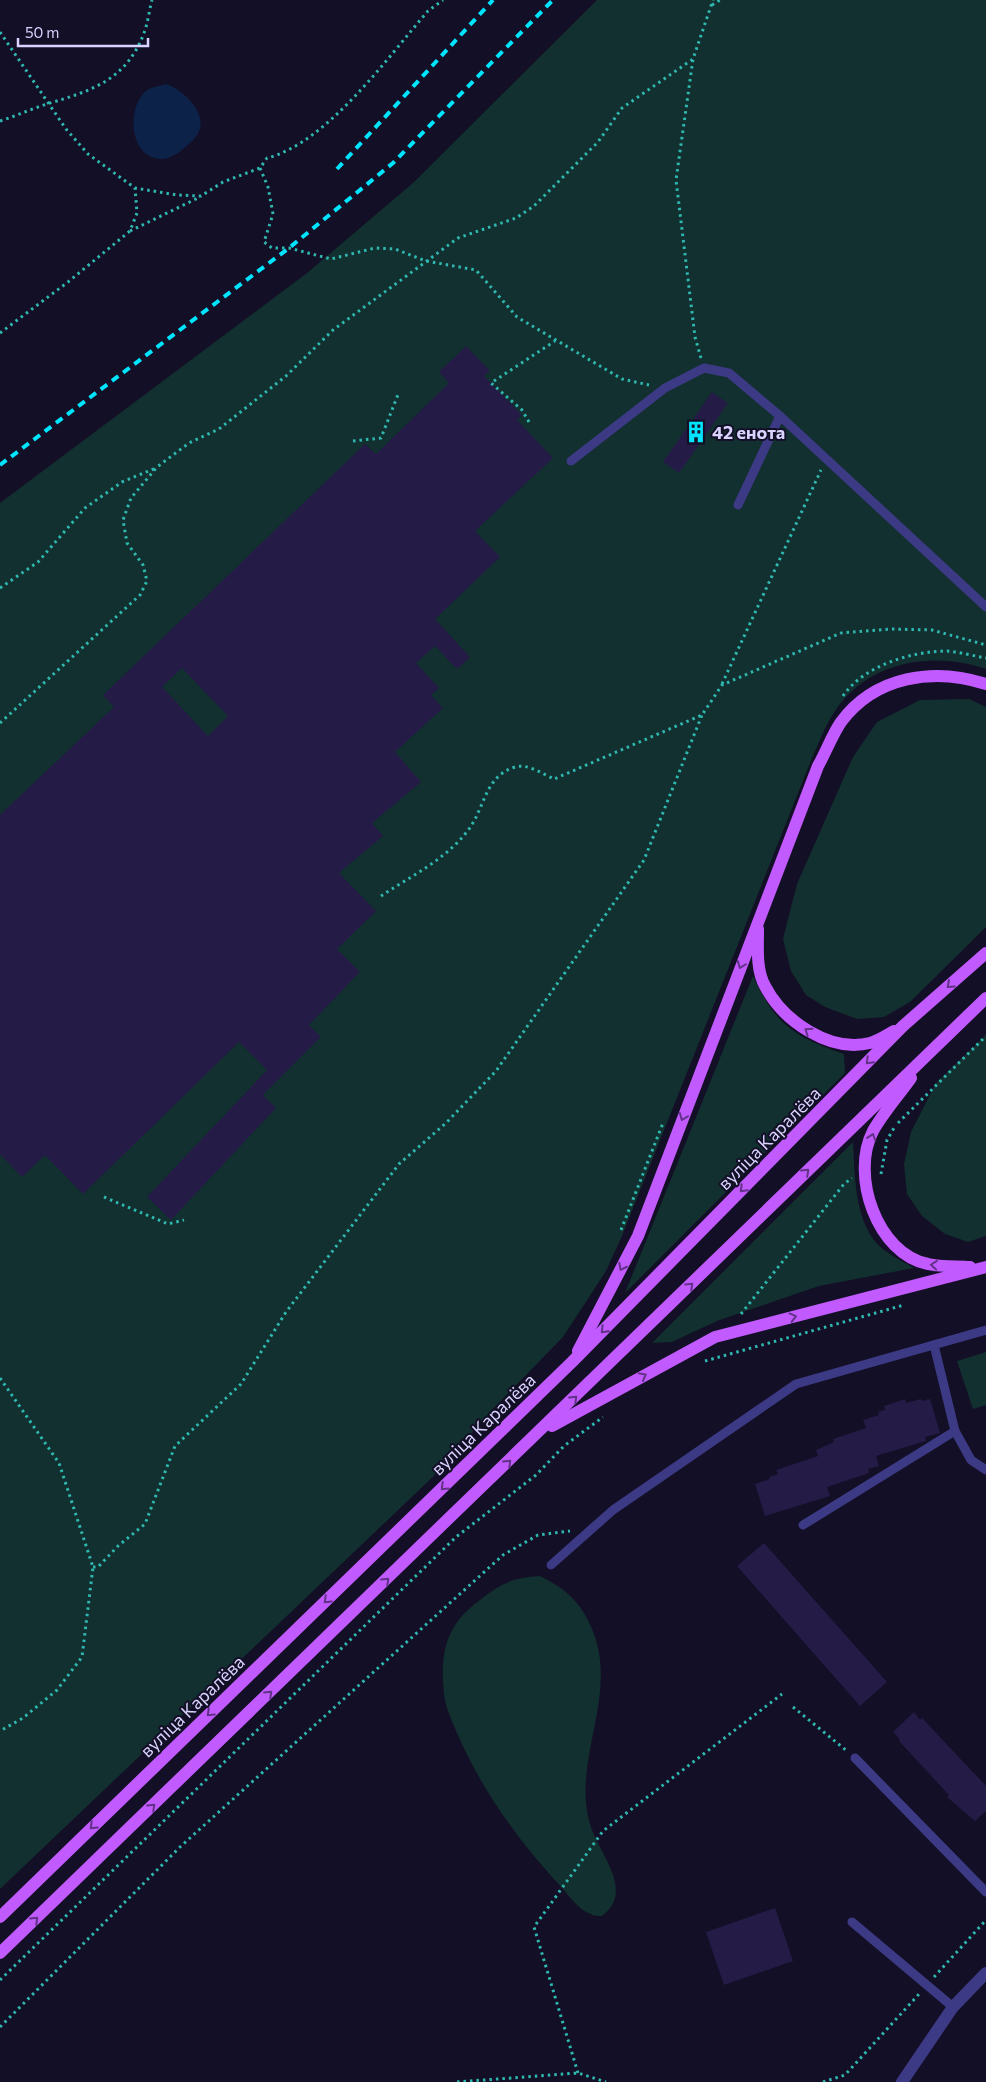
<svg xmlns="http://www.w3.org/2000/svg" width="986" height="2082" font-family="Commissioner,sans-serif">
  <style>
    .green { fill: #12302f }
    .water { fill: #0c2248 }
    .building { fill: #241b47; fill-rule: evenodd }
    .lines { fill: none; stroke-linecap: round; stroke-linejoin: round }
    .path { stroke: #2fb8b0; stroke-width: 3; stroke-dasharray: 2.5 4; stroke-linecap: butt }
    .service { stroke: #3d3a85; stroke-width: 9 }
    .tertiary { stroke: #3d3a85; stroke-width: 12 }
    .primary { stroke: #c25bff; stroke-width: 12 }
    .rail { stroke: #00e5ff; stroke-width: 4; stroke-dasharray: 8 6; stroke-linecap: butt }
    .oneway { stroke: #623188 }
    .labels { text-anchor: middle; dominant-baseline: central; stroke-width: 4; stroke-linejoin: round; paint-order: stroke }
    .poi-label { font-size: 18px; font-weight: bold; fill: #d9d4ff; stroke: #130f26; text-anchor: start }
    .street-label { font-size: 18px; fill: #d9d4ff; stroke: #130f26 }
  </style>
  <rect width="100%" height="100%" fill="#130f26"/>
  <g class="green">
    <path d="M597,0H986V669C933,651 871,661 837,708C825,725 818,745 810,763L622,1236L606,1271L563,1337L490,1412L437,1473L0,1889V503L307,273L413,183Z"/>
    <path d="M969,699L986,707V927L910,1002L884,1017L857,1019L825,1007L806,995L791,971L783,939L797,884L853,757L877,722L920,700Z"/>
    <path d="M753,976C775,1025 795,1037 844,1054L845,1073L625,1293Z"/>
    <path d="M986,1035V1236L968,1242L945,1234L922,1216L907,1194L904,1164L911,1132L936,1083Z"/>
    <path d="M853,1142C855,1176 854,1227 884,1250C893,1257 904,1262 914,1268L819,1286L717,1321L672,1342L652,1343Z"/>
    <path d="M986,1352V1405L973,1409L957,1361Z"/>
    <path d="M540,1576C566,1589 581,1602 592,1629C620,1695 571,1760 590,1824C598,1853 636,1891 602,1916C598,1916 594,1916 591,1914C579,1910 571,1898 563,1889C520,1843 482,1791 457,1733C452,1721 445,1706 444,1694C440,1655 445,1627 476,1603C500,1584 510,1578 540,1576Z"/>
  </g>
  <path class="water" d="M166,84C185,90 214,119 194,139C187,146 174,159 162,159C130,159 126,110 145,92C150,87 159,86 166,84Z"/>
  <g class="building">
    <path d="M466,346L490,371L484,376L522,415L517,420L553,458L475,531L500,557L435,619L470,657L457,669L435,646L416,663L439,688L431,695L443,708L395,752L421,782L372,823L383,836L339,873L376,911L337,949L360,972L309,1025L321,1037L263,1095L276,1108L171,1220L147,1197L267,1070L239,1042L83,1194L45,1155L22,1177L0,1154V815L114,707L103,695L365,444L376,454L449,383L439,372ZM182,668L228,716L208,736L162,687Z"/>
    <path d="M712,392L728,403L679,473L663,462Z"/>
    <path d="M905,1399L906,1403L921,1399L922,1401L930,1399L940,1433L925,1437L926,1441L876,1456L879,1466L868,1469L869,1473L827,1487L830,1496L765,1516L755,1484L770,1479L769,1477L778,1474L776,1470L818,1456L816,1450L834,1442L833,1439L866,1428L863,1420L879,1415L878,1412L885,1410L884,1406Z"/>
    <path d="M764,1543L887,1682L860,1706L737,1566Z"/>
    <path d="M914,1712L920,1720L922,1718L986,1786V1811L975,1821L947,1797L949,1795L899,1741L900,1740L893,1732Z"/>
    <path d="M775,1908L793,1961L724,1985L706,1932Z"/>
  </g>
  <g class="lines">
    <g class="path">
      <path d="M712,5L720,0"/>
      <path d="M0,32L66,129L88,154L135,188L177,195L201,196L223,182L260,168L267,158C327,143 387,58 428,11L443,0"/>
      <path d="M0,121C16,116 31,109 47,104C90,91 126,81 144,33C148,23 149,11 152,0"/>
      <path d="M260,168L268,187L273,214L264,242L272,248H289L331,259L375,248L395,249L426,261L476,270L517,317L622,379L649,385"/>
      <path d="M130,231L200,197"/>
      <path d="M0,333L68,282L130,231L137,213L135,188"/>
      <path d="M701,358L695,337L676,180L693,59L713,0"/>
      <path d="M529,422L522,410L491,383L555,341"/>
      <path d="M353,441L381,438L399,392"/>
      <path d="M0,588L38,562L85,508L122,482L156,468"/>
      <path d="M722,684L821,470"/>
      <path d="M843,696C863,666 912,651 947,651C960,652 974,656 986,658"/>
      <path d="M0,723L140,595L147,581L143,565L127,543L123,520L131,498L157,467L189,443L219,429L286,376L333,330L458,238L516,218L534,206L598,142L622,108L693,59"/>
      <path d="M381,896C411,876 447,859 469,829C485,807 485,776 515,767C527,763 543,774 554,779L702,715L722,685L841,633L892,629L932,630L986,645"/>
      <path d="M898,1123L986,1036"/>
      <path d="M881,1174L887,1140L894,1128"/>
      <path d="M104,1197L168,1224L184,1220"/>
      <path d="M621,1230L663,1123"/>
      <path d="M741,1314L844,1184L852,1178"/>
      <path d="M705,1361L904,1305"/>
      <path d="M0,1378L59,1463L93,1567L82,1657L57,1690L23,1718L0,1731"/>
      <path d="M93,1567H98L118,1546L145,1524L175,1446L241,1384L286,1312L399,1164L446,1123L496,1071L644,860L702,715"/>
      <path d="M793,1707L847,1751"/>
      <path d="M934,1977L986,1920"/>
      <path d="M0,1980L456,1537L536,1475L564,1446L603,1417"/>
      <path d="M0,2027L180,1847L503,1555L538,1535L570,1531"/>
      <path d="M578,2073L534,1927L603,1831L782,1694"/>
      <path d="M457,2082L578,2073L606,2082"/>
      <path d="M823,2082L845,2075L920,1993"/>
    </g>
    <g class="service">
      <path d="M571,461L665,388L704,368L729,373L780,416L986,607"/>
      <path d="M738,505L780,416"/>
      <path d="M934,1345L955,1431L971,1460L986,1470"/>
      <path d="M803,1525L955,1431"/>
      <path d="M551,1565L613,1510L796,1384L986,1330"/>
      <path d="M855,1758L986,1892"/>
      <path d="M852,1922L953,2007"/>
    </g>
    <path class="tertiary" d="M902,2082L953,2007L986,1973"/>
    <g class="primary">
      <path d="M758,929C758,948 756,970 765,986C783,1021 830,1053 870,1043C878,1041 887,1035 894,1031"/>
      <path d="M911,1078C899,1095 883,1113 873,1131C850,1175 877,1254 928,1264C941,1267 957,1266 970,1267"/>
      <path d="M578,1351L638,1236L818,766C826,752 832,735 841,722C875,676 934,667 986,684"/>
      <path d="M552,1426L715,1337L986,1267"/>
      <path d="M0,1917L572,1362L903,1026L986,953"/>
      <path d="M0,1953L986,998"/>
    </g>
    <g class="rail">
      <path d="M337,169L493,0"/>
      <path d="M0,465L289,248L393,163L553,0"/>
    </g>
  </g>
  <defs><path id="oneway-chevron" d="M-2-3.5L2.5 0L-2 3.5" fill="none" stroke-width="1.6" stroke-linecap="round" stroke-linejoin="round" transform="scale(1.25)"/></defs>
  <g class="oneway">
    <use href="#oneway-chevron" transform="translate(741 965) rotate(111)"/>
    <use href="#oneway-chevron" transform="translate(950 985) rotate(138)"/>
    <use href="#oneway-chevron" transform="translate(808 1031) rotate(-146)"/>
    <use href="#oneway-chevron" transform="translate(869 1061) rotate(135)"/>
    <use href="#oneway-chevron" transform="translate(683 1117) rotate(111)"/>
    <use href="#oneway-chevron" transform="translate(872 1137) rotate(-71)"/>
    <use href="#oneway-chevron" transform="translate(806 1172) rotate(-44)"/>
    <use href="#oneway-chevron" transform="translate(743 1189) rotate(135)"/>
    <use href="#oneway-chevron" transform="translate(934 1265) rotate(-175)"/>
    <use href="#oneway-chevron" transform="translate(622 1267) rotate(117)"/>
    <use href="#oneway-chevron" transform="translate(690 1286) rotate(-44)"/>
    <use href="#oneway-chevron" transform="translate(793 1317) rotate(-15)"/>
    <use href="#oneway-chevron" transform="translate(604 1330) rotate(135)"/>
    <use href="#oneway-chevron" transform="translate(643 1376) rotate(-29)"/>
    <use href="#oneway-chevron" transform="translate(574 1399) rotate(-44)"/>
    <use href="#oneway-chevron" transform="translate(508 1463) rotate(-44)"/>
    <use href="#oneway-chevron" transform="translate(444 1487) rotate(136)"/>
    <use href="#oneway-chevron" transform="translate(386 1581) rotate(-44)"/>
    <use href="#oneway-chevron" transform="translate(327 1600) rotate(136)"/>
    <use href="#oneway-chevron" transform="translate(269 1694) rotate(-44)"/>
    <use href="#oneway-chevron" transform="translate(210 1713) rotate(136)"/>
    <use href="#oneway-chevron" transform="translate(152 1807) rotate(-44)"/>
    <use href="#oneway-chevron" transform="translate(93 1826) rotate(136)"/>
    <use href="#oneway-chevron" transform="translate(35 1920) rotate(-44)"/>
  </g>
  <defs>
    <g id="building-bare" transform="scale(1.725)"><path d="M-4-6H4V6H1V3H-1V6H-4ZM-2.5-4.3h1.7v1.8h-1.7ZM.8-4.3h1.7v1.8H.8ZM-2.5-1h1.7V.8h-1.7ZM.8-1h1.7V.8H.8Z" fill="#00e5ff" stroke="#130f26" stroke-width="2.5" paint-order="stroke"/></g>
  </defs>
  <g fill-rule="evenodd">
    <use href="#building-bare" x="696" y="432"/>
  </g>
  <g class="labels">
    <g class="poi-label">
      <text x="712" y="432">42 енота</text>
    </g>
    <g class="street-label">
      <text transform="translate(769 1138) rotate(-45)">вуліца Каралёва</text>
      <text transform="translate(483 1424) rotate(-44)">вуліца Каралёва</text>
      <text transform="translate(192 1706) rotate(-44)">вуліца Каралёва</text>
    </g>
  </g>
  <path d="M18 38v8h130v-8" fill="none" stroke="#d9d4ff" stroke-width="2.5"/>
  <text x="25" y="38" font-size="15" fill="#d9d4ff" stroke="#130f26" stroke-width="4" paint-order="stroke">50 m</text>
</svg>
